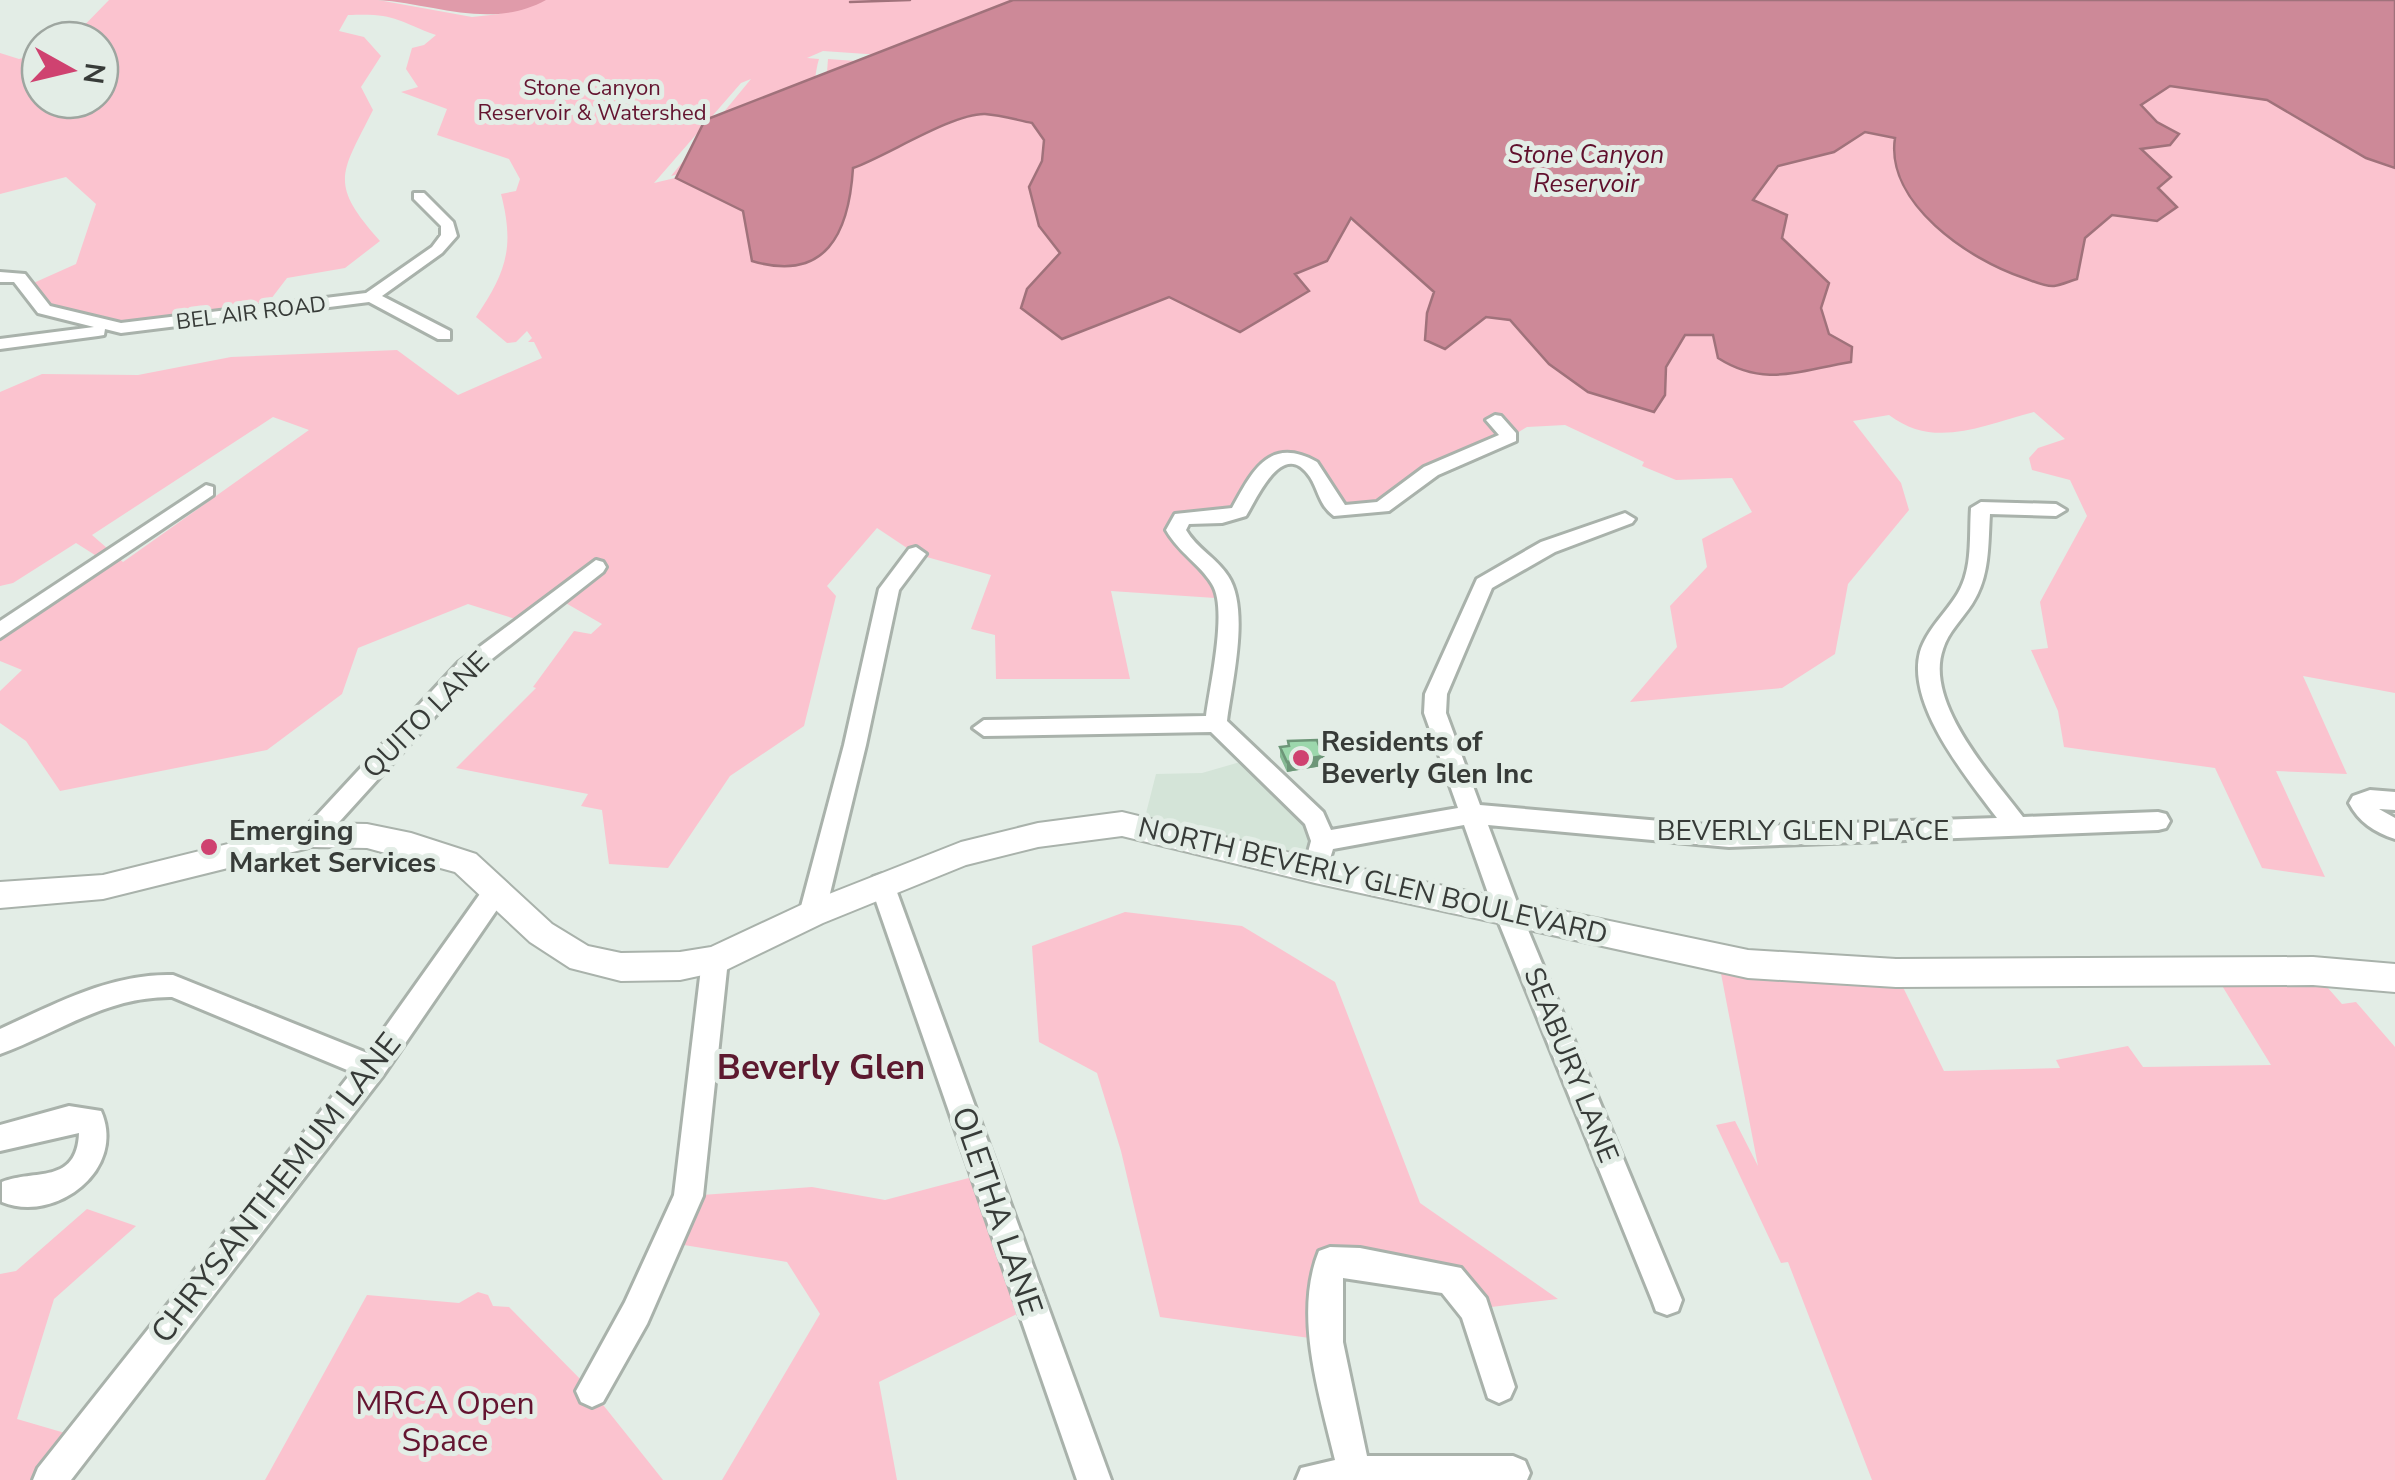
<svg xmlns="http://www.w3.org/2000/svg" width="2395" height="1480" font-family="'Nunito Sans',sans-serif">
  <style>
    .built { fill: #d4e4d8 }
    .green { fill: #fbc3cf; fill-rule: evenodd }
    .forest { fill: #e09baa }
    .water { fill: #cd8998; stroke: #a0727b; stroke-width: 2.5 }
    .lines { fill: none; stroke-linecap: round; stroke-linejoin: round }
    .stream { stroke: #a0727b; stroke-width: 2.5 }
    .minor-casing { stroke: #a9b2ab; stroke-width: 6 }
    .major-casing { stroke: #a9b2ab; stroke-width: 4 }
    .minor { fill: #fff; fill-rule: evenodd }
    .major { fill: #fff; fill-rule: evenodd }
    .wall { fill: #86b994 }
    .shaded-wall { fill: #6d9678 }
    .building { fill: #9cd7ac; stroke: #6d9678; stroke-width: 2.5 }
    .poi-dot { fill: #cf4270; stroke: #e3ede6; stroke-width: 4 }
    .labels { text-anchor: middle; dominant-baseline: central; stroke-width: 10; stroke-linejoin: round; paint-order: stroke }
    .far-park-label { font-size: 22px; fill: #641430; stroke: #e3ede6 }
    .far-street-label { font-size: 22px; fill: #373b38; stroke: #e3ede6 }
    .far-water-label { font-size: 25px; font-style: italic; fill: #600f2c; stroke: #e3ede6 }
    .street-label { font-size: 28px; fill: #373b38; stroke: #e3ede6 }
    .poi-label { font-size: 28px; font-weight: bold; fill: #373b38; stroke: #e3ede6; text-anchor: start }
    .near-street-label { font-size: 32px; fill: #373b38; stroke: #e3ede6 }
    .near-park-label { font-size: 32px; fill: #641430; stroke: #e3ede6 }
    .near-neighbourhood-label { font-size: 35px; font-weight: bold; fill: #5d192f; stroke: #e3ede6 }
  </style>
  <rect width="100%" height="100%" fill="#e3ede6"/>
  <path class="built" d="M1254,758L1315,819V871L1142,829L1156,774L1202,773Z"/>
  <g class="green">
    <path d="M109,0H378L472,17L500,14L517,0H2395V145L2340,143L2347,147L2395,150V693L2303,676L2347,774L2276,771L2325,877L2262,868L2215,768L2064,747L2058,711L2031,650L2048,648L2040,602L2087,516L2070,480L2032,470L2029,458L2038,448L2065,439L2034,412C1982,425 1935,450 1889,415L1853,421L1901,483L1909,510L1848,584L1835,654L1782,688L1630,702L1677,647L1670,606L1707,567L1702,539L1752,512L1732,478L1676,480L1642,466L1644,462L1565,425L1527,427L1493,448L1431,471L1382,507L1355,513L1331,507C1325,497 1325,486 1320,476C1310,457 1279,453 1264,469C1253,480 1248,499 1239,512L1222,517L1182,518L1176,530C1191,556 1216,572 1230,599L1111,591L1130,679H996L995,635L971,629L991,575L916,554L877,528L827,586L836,596L804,726L730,776L668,868L609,864L602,810L581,806L588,794L456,768L536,688L533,687L574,631L591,634L602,624L557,598L525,622L468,604L358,648L342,694L267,750L60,791L26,741L0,723V691L22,670L0,661V631L106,562L76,543L13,583L0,586V392L42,374L138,375L231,357L397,350L458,395L542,358L534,342H528L532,338L527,331L516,342L507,343L476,317C506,272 515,248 501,194L516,191L520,179L509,159L437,135L447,109L401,92L418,87L406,69L412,48L424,45L436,35C395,20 396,13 348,15L339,31L364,37L381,56L361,87L373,110C341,174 328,183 380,241L345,268L287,278L261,312C210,317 45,352 29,285L76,264L96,204L66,177L0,194V53L19,59L40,54V100H100V40H70ZM823,51L1012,64L1047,82C1122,58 1192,84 1268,90L1271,78L2179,134L2048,129L2071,167L2152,159L2157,164L2074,173L2104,221L2097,227L2064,174L1906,171L2011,274L1990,262L1895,166L2031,171L2061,168L2038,129L1846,117L1829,153L1816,156L1836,116L1673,107L1725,158L1793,161L1781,165L1726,163L1708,185L1783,270L1810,267L1816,272L1789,276L1823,314L1829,332L1778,277L1681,287C1676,311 1676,351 1665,369L1659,328L1669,286L1558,267L1550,324L1530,337L1562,364L1664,389L1663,396L1558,370L1522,333L1537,321L1547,264L1508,258L1423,259L1445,291L1439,317L1426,328L1434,292L1375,236L1369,217L1141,268L1157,298L1145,300L1130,270L1025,294L1028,287L1127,264L1083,187L1032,195L1030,191L1083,182L1102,79C1063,80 1051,102 1013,76L1001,117L992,115L1005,71L921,65L910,140L899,144L911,65L828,59L823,125L811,143L867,163L860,166L807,148L749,228L746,218L797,149L654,183L741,83L751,79L671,176L800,143C819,117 810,89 819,59L807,58ZM273,417L309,430L123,562L92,535Z"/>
    <path d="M1125,912L1242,926L1335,982L1420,1203L1558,1299L1475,1309L1450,1279L1330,1262L1324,1340L1160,1317L1121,1151L1097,1073L1039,1042L1032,946Z"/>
    <path d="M1718,958L1896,973L1944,1071L2060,1068L2056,1060L2128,1046L2143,1067L2271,1065L2213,971H2313L2342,1004L2356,1002L2395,1047V1480H1872L1788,1262L1781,1263L1716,1125L1735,1121L1758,1166Z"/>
    <path d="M984,1174L1031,1307L879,1382L897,1480H722L820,1314L787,1262L666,1242L688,1196L812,1187L885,1200Z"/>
    <path d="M87,1209L136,1226L54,1299L17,1419L82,1438L50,1480H0V1274L16,1271Z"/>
    <path d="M478,1292L488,1295L493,1306L509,1307L592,1391L663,1480H265L367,1295L459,1303Z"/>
  </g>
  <path class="forest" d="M378,0H546C491,30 436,4 378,0Z"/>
  <path class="water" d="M1013,0H2395V168L2366,158L2267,100L2170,86L2141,105L2157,122L2179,134L2170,145L2141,149L2171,177L2158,188L2177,207L2157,221L2112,215L2085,238L2077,279C2070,281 2061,285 2054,286C2045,287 2033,281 2024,278C1969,260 1885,203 1895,138L1865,132L1834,152L1778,166L1753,200L1787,215L1782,238L1829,283L1821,308L1829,334L1852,347L1851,362C1800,370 1765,388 1718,358L1713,335H1685L1666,367L1665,395L1654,412L1588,392L1549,364L1510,320L1486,317L1445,349L1425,340L1427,313L1434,292L1351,218L1327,261L1295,274L1309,291L1240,332L1169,297L1062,339L1021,308L1027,289L1060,253L1039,226L1029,187L1042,161L1044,140L1032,123C1017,120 1000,115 985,114C953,113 885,157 853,168C849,233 826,283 752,261L743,211L676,178L705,120Z"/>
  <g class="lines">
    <path class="stream" d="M850,2L910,0"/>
    <g class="minor-casing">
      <g id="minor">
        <path d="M414,193H424L453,222L457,236L442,253L382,296L450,331V339H438L369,302L121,333L105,329L104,335L98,336L0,349V339L94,327L38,313L14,282H0V272L25,274L50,306L121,323L366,293L432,247L441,235V226L414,199Z"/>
        <path d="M1495,415L1501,416L1516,433V441L1438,475L1389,511L1334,516C1319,505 1319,491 1310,477C1283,437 1257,498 1246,516L1222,523L1189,524L1186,530C1197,549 1217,558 1228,576C1250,609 1232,682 1227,721L1323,812L1331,830L1458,808L1424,713L1425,694L1477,579L1541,542L1625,513L1635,519L1632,523L1555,552L1492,588L1447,694L1446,713L1480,805L1729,827L1997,818C1967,778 1906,705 1920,652C1927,629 1947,612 1958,593C1973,568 1969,536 1971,508L1981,502L2056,504L2066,510L2056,516L1990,514C1988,546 1990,576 1972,604C1963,618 1948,632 1943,649C1924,703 1992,776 2023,817L2158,812L2166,814L2170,821L2166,828L2158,830L1729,847L1488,825L1521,913L1682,1300L1678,1311L1667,1315L1656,1311L1652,1300L1495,913L1464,825L1333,849L1324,878L1315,881L1306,878L1303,871L1311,841L1305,824L1211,732L984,736L973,728L984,720L1206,716C1210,685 1228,608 1212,584C1200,564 1179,553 1166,530L1175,514L1232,508C1252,472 1269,435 1317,462L1345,505L1377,502L1424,467L1499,435L1486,420Z"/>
        <path d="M206,485L213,487V495L0,638V621Z"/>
        <path d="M916,547L926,554L899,590L866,745L825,914L821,921L812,925L803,921L799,914L844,745L879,589L909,549Z"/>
        <path d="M596,560L603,562L606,567L603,572L474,673L321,842H305L301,835L305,828L458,663Z"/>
        <path d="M2370,790L2395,792V810L2379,809L2395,818V839C2374,832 2359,822 2349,803L2353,796Z"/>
        <path d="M882,874L891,877L894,884L1111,1480H1077L870,884L873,877Z"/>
        <path d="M496,881L505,884L508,891L505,898L382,1077L71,1480H33L38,1468L352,1072L172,997C107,996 58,1033 0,1054V1029C55,1004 111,973 173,975L367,1053L487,884Z"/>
        <path d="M715,949L724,952L728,960L703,1196L647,1324L603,1402L592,1407L581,1402L576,1391L625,1302L674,1195L702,960L706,952Z"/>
        <path d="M69,1106L101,1111C127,1169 56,1224 2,1202V1182C34,1169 77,1185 79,1133L0,1151V1125Z"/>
        <path d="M1330,1247L1360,1248L1461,1268L1486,1298L1515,1387L1510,1398L1499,1403L1488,1398L1462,1318L1442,1293L1343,1278V1342L1367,1456H1513L1525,1461L1530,1473L1527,1480H1296L1301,1468L1335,1460C1320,1397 1293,1315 1319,1251Z"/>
      </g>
    </g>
    <g class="major-casing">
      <path id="major" d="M1122,812L1315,859L1748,950L1896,959L2313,957L2395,964V992L2313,985L1896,987L1748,978L1315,883L1122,836L1038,847L966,865L823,923L726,970L680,980L621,981L570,968L530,942L455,872L367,848L313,847L103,899L0,908V882L103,875L313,823L367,824L411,833L476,854L552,924L588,946L621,953L680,952L711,947L801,905L961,842L1038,823Z"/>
    </g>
    <use href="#minor" class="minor"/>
    <use href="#major" class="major"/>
  </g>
  <path class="wall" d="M1288,741L1323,756L1322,766L1287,772L1280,757V747L1288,746Z"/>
  <path class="shaded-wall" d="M1323,756L1322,766L1287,772V762Z"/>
  <path class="building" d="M1317,740L1323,756L1287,762L1280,747L1289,746L1288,741Z"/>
  <g class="poi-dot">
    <circle cx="1301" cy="758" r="10"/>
    <circle cx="209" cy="847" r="10"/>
  </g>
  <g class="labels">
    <g class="far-park-label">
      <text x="592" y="88">Stone Canyon<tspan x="592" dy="25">Reservoir &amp; Watershed</tspan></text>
    </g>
    <g class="far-street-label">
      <text transform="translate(251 313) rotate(-7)">BEL AIR ROAD</text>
    </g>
    <g class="far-water-label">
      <text x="1586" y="155">Stone Canyon<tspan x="1586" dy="29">Reservoir</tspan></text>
    </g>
    <g class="street-label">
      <text transform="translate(426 715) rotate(-45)">QUITO LANE</text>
      <text x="1803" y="831">BEVERLY GLEN PLACE</text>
      <text transform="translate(1373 881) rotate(13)">NORTH BEVERLY GLEN BOULEVARD</text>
      <text transform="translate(1571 1065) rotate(68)">SEABURY LANE</text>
    </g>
    <g class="poi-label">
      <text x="1321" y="742">Residents of<tspan x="1321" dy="32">Beverly Glen Inc</tspan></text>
      <text x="229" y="831">Emerging<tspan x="229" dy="32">Market Services</tspan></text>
    </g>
    <g class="near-street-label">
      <text transform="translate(276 1188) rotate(-52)">CHRYSANTHEMUM LANE</text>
      <text transform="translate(997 1211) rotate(71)">OLETHA LANE</text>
    </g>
    <g class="near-park-label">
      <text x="445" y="1403">MRCA Open<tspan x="445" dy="37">Space</tspan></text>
    </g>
    <g class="near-neighbourhood-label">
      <text x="821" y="1067">Beverly Glen</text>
    </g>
  </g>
  <g transform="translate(70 70) rotate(98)"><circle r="48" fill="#e3ede6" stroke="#9ea6a0" stroke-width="2.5"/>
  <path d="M0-8L18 38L0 25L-18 38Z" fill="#cf4270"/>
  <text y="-15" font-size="28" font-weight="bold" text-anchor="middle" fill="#373b38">N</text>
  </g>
</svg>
